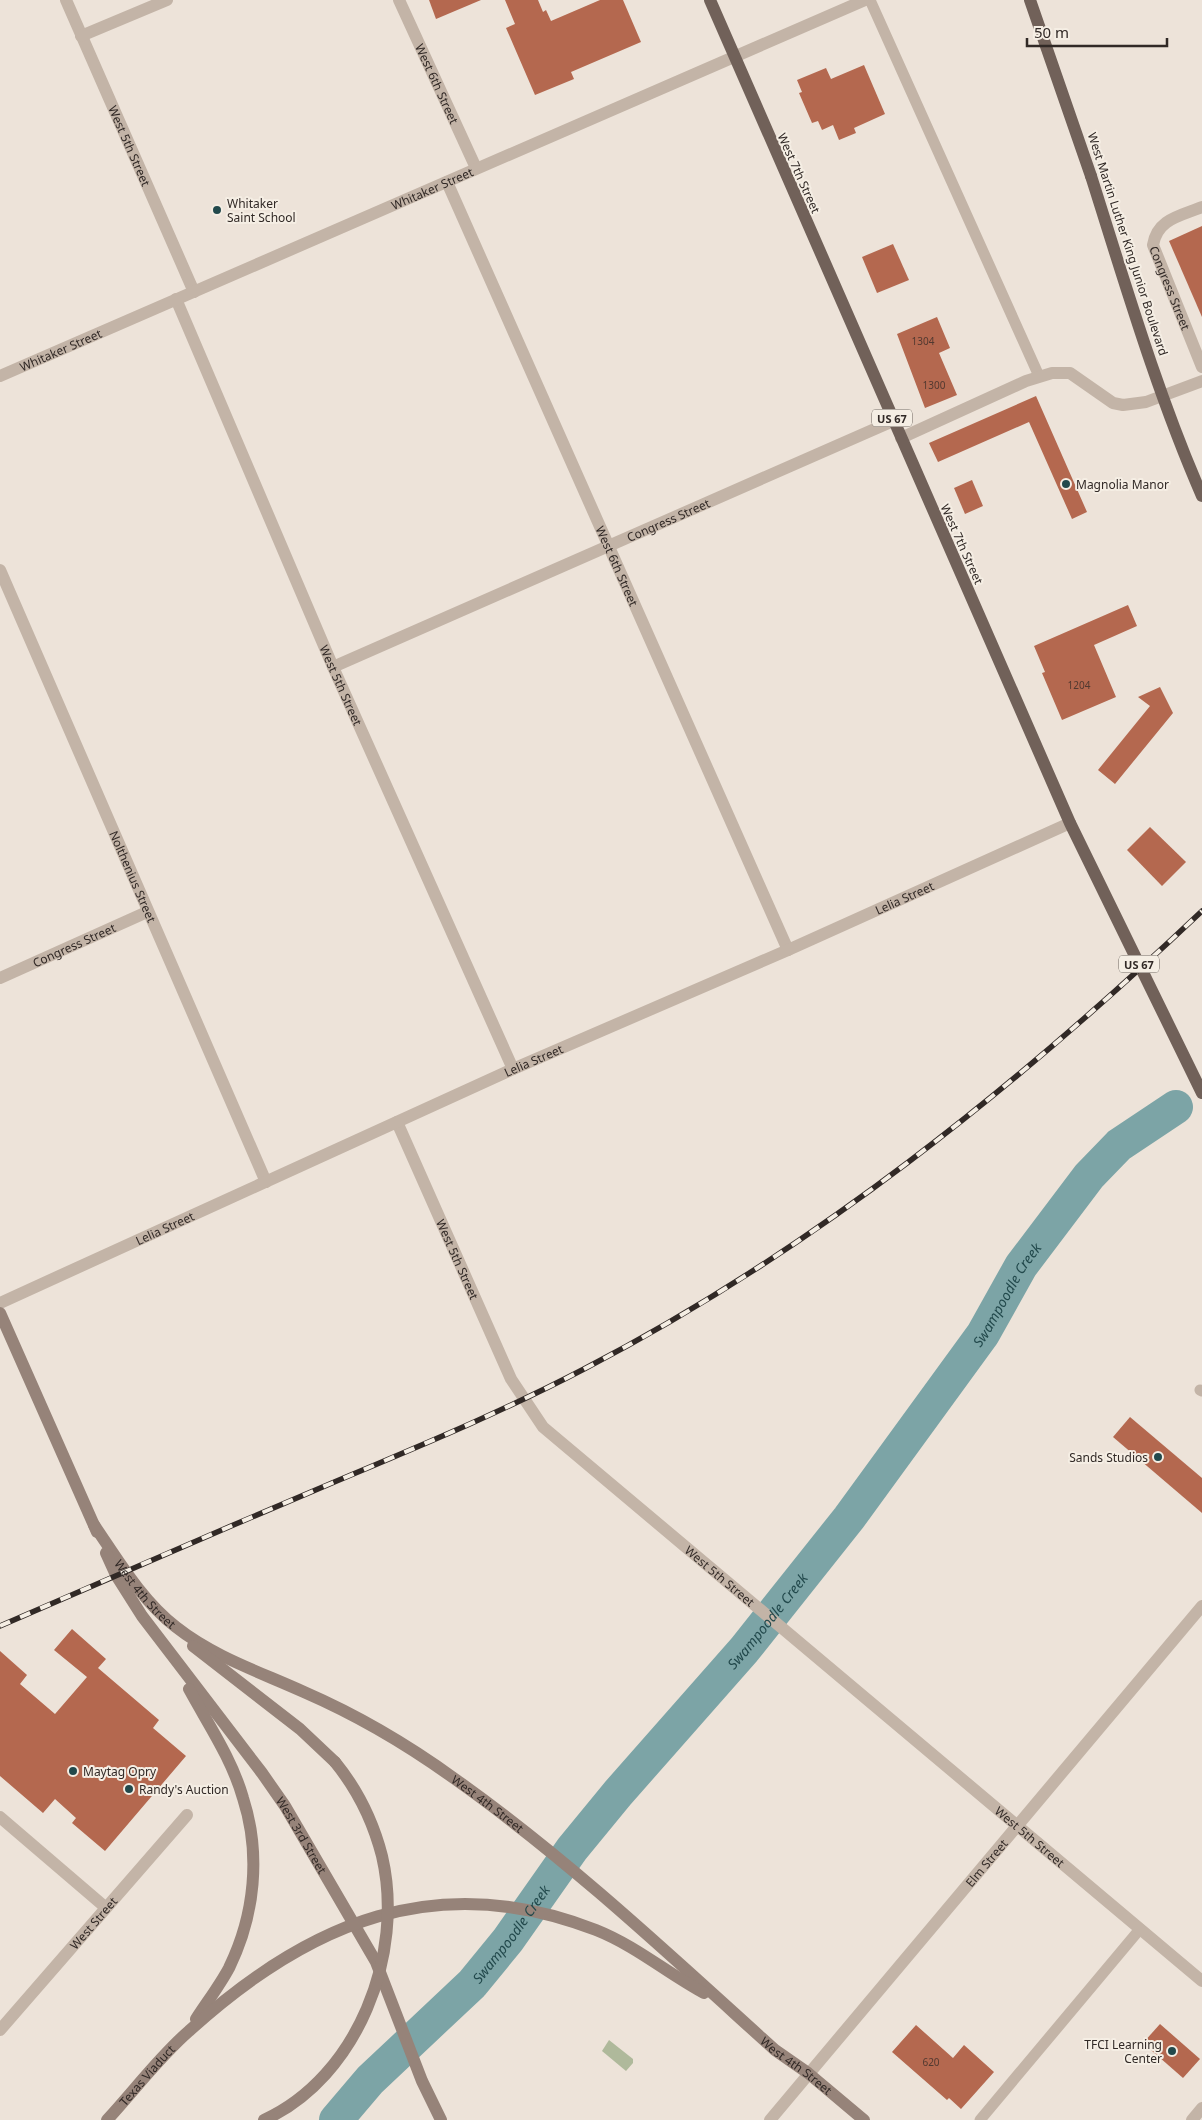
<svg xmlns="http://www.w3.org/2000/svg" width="1202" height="2120" font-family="'Noto Sans',sans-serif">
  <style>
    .green { fill: #afb99b }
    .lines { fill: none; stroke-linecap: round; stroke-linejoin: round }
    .river { stroke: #7ca4a6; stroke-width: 34 }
    .building { fill: #b4684f }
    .lane { stroke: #c3b4a7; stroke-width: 11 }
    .street { stroke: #c3b4a7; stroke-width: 12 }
    .secondary { stroke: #968379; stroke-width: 12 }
    .primary { stroke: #716159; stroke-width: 12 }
    .rail-casing { stroke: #312926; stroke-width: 5.5 }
    .rail { stroke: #f5eee4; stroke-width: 4; stroke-dasharray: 11; stroke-linecap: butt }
    .secondary-bridge { stroke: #968379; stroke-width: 12 }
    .primary-bridge { stroke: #716159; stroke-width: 12 }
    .poi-dot { fill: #22494c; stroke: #f5eee4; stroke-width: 2 }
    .labels { text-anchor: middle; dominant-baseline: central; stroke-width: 4; stroke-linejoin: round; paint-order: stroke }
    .number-label { font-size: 10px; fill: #523930 }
    .shield { fill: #f5eee4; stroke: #6c645f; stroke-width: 1 }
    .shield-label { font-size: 11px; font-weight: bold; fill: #312926 }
    .street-label { font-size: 12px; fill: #312926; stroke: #f5eee4 }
    .poi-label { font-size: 12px; fill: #312926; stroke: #f5eee4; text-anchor: start }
    .water-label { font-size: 14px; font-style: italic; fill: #22494c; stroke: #f5eee4 }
  </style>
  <rect width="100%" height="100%" fill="#ede3d9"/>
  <path class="green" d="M609,2040L633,2059V2063L626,2071L602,2051Z"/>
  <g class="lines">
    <path class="river" id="s1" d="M336,2120L370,2080L472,1984L508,1940L572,1849L618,1793L744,1650L849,1518L983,1334L1021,1266L1089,1176L1119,1145L1176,1107"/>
  </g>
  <g class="building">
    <path d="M429,0H481L436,19Z"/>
    <path d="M505,0H538L543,12L546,10L551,21L600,0H623L641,42L571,72L574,79L535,95L506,28L515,24Z"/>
    <path d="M864,65L885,114L854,128L856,133L839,140L833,125L822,130L818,121L812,123L799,93L802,92L797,80L826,68L831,79Z"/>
    <path d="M1202,226V317L1169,241Z"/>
    <path d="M893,244L909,280L877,293L862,257Z"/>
    <path d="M937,317L950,348L939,353L957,395L925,408L897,334Z"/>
    <path d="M1036,396L1087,512L1072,519L1029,422L938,462L929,443Z"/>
    <path d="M972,480L983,506L965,514L954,488Z"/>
    <path d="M1128,605L1137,626L1094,645L1116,697L1062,720L1042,673L1045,672L1034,646Z"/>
    <path d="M1160,687L1173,713L1115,784L1098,770L1150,706L1138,697Z"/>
    <path d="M1150,827L1186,862L1162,886L1127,850Z"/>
    <path d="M1130,1417L1202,1478V1513L1113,1437Z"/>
    <path d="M72,1629L106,1659L98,1668L159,1720L153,1728L186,1756L105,1851L72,1823L76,1818L55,1799L43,1813L0,1776V1651L27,1675L20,1684L55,1714L87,1677L54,1650Z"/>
    <path d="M1160,2024L1200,2059L1183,2078L1143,2043Z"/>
    <path d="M916,2025L953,2058L964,2045L994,2072L961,2109L949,2098L947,2100L892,2052Z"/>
  </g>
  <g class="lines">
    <g class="lane">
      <path d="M870,0L1039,376"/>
      <path d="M1200,1390L1202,1391"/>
      <path d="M980,2120L1140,1929"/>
    </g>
    <g class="street">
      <path id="s2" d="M66,0L194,292"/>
      <path id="s3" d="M399,0L476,168"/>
      <path d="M81,36L167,0"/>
      <path id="s4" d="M447,182L788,950"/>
      <path id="s5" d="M1202,207C1180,216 1157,219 1153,245L1202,367"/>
      <path id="s6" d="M176,299L333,667L513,1069"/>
      <path id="s7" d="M0,376L865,0"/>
      <path d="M901,438L1026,381L1052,373H1070L1113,403L1123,405L1146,402L1202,381"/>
      <path id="s8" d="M0,570L266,1182"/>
      <path id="s9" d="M333,667L893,421"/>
      <path id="s10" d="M0,978L147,912"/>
      <path id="s11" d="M397,1122L511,1379L543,1427L1202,1981"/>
      <path id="s12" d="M0,1303L513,1069L788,950L1070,823"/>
      <path d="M0,1817L105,1907"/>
      <path id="s13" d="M0,2030L187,1815"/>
      <path id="s14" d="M770,2120L1202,1606"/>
      <path d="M1192,2120L1202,2108"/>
    </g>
    <g class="secondary">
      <path d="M0,1313L97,1532"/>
      <path id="s15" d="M94,1525C118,1560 142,1601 176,1627C214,1657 260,1672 304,1692C357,1715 408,1745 455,1779C569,1860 671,1956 775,2050L808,2073L864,2120"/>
      <path id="s16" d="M106,1553L116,1575L142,1616L262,1773L285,1806L376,1962L422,2081L441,2120"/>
      <path d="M193,1646L300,1729L335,1762"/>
      <path d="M189,1689C208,1724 232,1759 243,1798C261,1854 255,1915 229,1968C220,1985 207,2002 196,2019"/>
      <path id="s17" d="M107,2120C134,2091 159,2057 189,2031C309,1922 437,1868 596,1930C636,1946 667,1973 704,1993"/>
    </g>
    <g class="primary">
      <path d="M710,0L1070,823L1202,1093"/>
      <path d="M1030,0L1091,176"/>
    </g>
    <g class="rail-casing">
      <path id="rail" d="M0,1626C110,1578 221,1530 332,1483C417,1447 502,1412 584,1369C813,1250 1015,1088 1202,911"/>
    </g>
    <use href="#rail" class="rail"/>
    <path class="secondary-bridge" d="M264,2120C358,2077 405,1954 382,1856C373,1821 357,1789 335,1762"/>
    <path class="primary-bridge" d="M1091,176C1125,283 1157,393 1202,496"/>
  </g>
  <g class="poi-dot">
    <circle cx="217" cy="210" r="5"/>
    <circle cx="1066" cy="484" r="5"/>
    <circle cx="1158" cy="1457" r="5"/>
    <circle cx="73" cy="1771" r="5"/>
    <circle cx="129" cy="1789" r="5"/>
    <circle cx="1172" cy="2051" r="5"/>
  </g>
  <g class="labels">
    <g class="number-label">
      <text x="923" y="341">1304</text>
      <text x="934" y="385">1300</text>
      <text x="1079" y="685">1204</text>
      <text x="931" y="2062">620</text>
    </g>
    <g class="shield">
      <rect x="872" y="409.5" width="40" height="17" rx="4"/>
      <rect x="1119" y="955.5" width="40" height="17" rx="4"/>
    </g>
    <g class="shield-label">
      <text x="892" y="418">US 67</text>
      <text x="1139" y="964">US 67</text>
    </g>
    <g class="street-label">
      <text stroke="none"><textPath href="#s3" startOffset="92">West 6th Street</textPath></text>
      <text stroke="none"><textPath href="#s2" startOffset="159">West 5th Street</textPath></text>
      <text transform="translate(799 173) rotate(66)">West 7th Street</text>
      <text stroke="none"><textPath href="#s7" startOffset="471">Whitaker Street</textPath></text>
      <text transform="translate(1128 244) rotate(72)">West Martin Luther King Junior Boulevard</text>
      <text stroke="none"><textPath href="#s5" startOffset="112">Congress Street</textPath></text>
      <text stroke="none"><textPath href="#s7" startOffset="66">Whitaker Street</textPath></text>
      <text stroke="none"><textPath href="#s9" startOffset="366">Congress Street</textPath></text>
      <text transform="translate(962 544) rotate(66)">West 7th Street</text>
      <text stroke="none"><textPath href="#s4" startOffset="420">West 6th Street</textPath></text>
      <text stroke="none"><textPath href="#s6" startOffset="420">West 5th Street</textPath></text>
      <text stroke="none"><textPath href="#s8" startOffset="334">Nolthenius Street</textPath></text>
      <text stroke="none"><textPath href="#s12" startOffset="991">Lelia Street</textPath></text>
      <text stroke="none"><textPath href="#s10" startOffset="81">Congress Street</textPath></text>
      <text stroke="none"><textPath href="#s12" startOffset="586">Lelia Street</textPath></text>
      <text stroke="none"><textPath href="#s12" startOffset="181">Lelia Street</textPath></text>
      <text stroke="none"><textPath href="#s11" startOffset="150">West 5th Street</textPath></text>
      <text stroke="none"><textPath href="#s11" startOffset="570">West 5th Street</textPath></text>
      <text stroke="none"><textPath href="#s15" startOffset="86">West 4th Street</textPath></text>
      <text stroke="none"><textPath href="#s15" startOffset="491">West 4th Street</textPath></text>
      <text stroke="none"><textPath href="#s16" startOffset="344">West 3rd Street</textPath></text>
      <text stroke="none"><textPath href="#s11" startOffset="975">West 5th Street</textPath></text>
      <text stroke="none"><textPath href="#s14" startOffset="336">Elm Street</textPath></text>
      <text stroke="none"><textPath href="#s13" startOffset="142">West Street</textPath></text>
      <text stroke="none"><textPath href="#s15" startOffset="896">West 4th Street</textPath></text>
      <text stroke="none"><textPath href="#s17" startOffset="60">Texas Viaduct</textPath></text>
    </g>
    <g class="poi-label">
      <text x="227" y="203">Whitaker<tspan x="227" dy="14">Saint School</tspan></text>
      <text x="1076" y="484">Magnolia Manor</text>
      <text x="1148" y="1457" text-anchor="end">Sands Studios</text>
      <text x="83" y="1771">Maytag Opry</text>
      <text x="139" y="1789">Randy's Auction</text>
      <text x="1162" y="2044" text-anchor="end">TFCI Learning<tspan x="1162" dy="14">Center</tspan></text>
    </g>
    <g class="water-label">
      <text stroke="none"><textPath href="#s1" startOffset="1066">Swampoodle Creek</textPath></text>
      <text stroke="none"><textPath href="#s1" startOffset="661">Swampoodle Creek</textPath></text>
      <text stroke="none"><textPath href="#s1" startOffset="256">Swampoodle Creek</textPath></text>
    </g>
  </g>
  <path d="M1027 38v8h140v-8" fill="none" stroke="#312926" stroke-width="2.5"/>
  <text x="1034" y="38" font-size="15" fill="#312926" stroke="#f5eee4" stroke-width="4" paint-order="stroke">50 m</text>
</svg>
